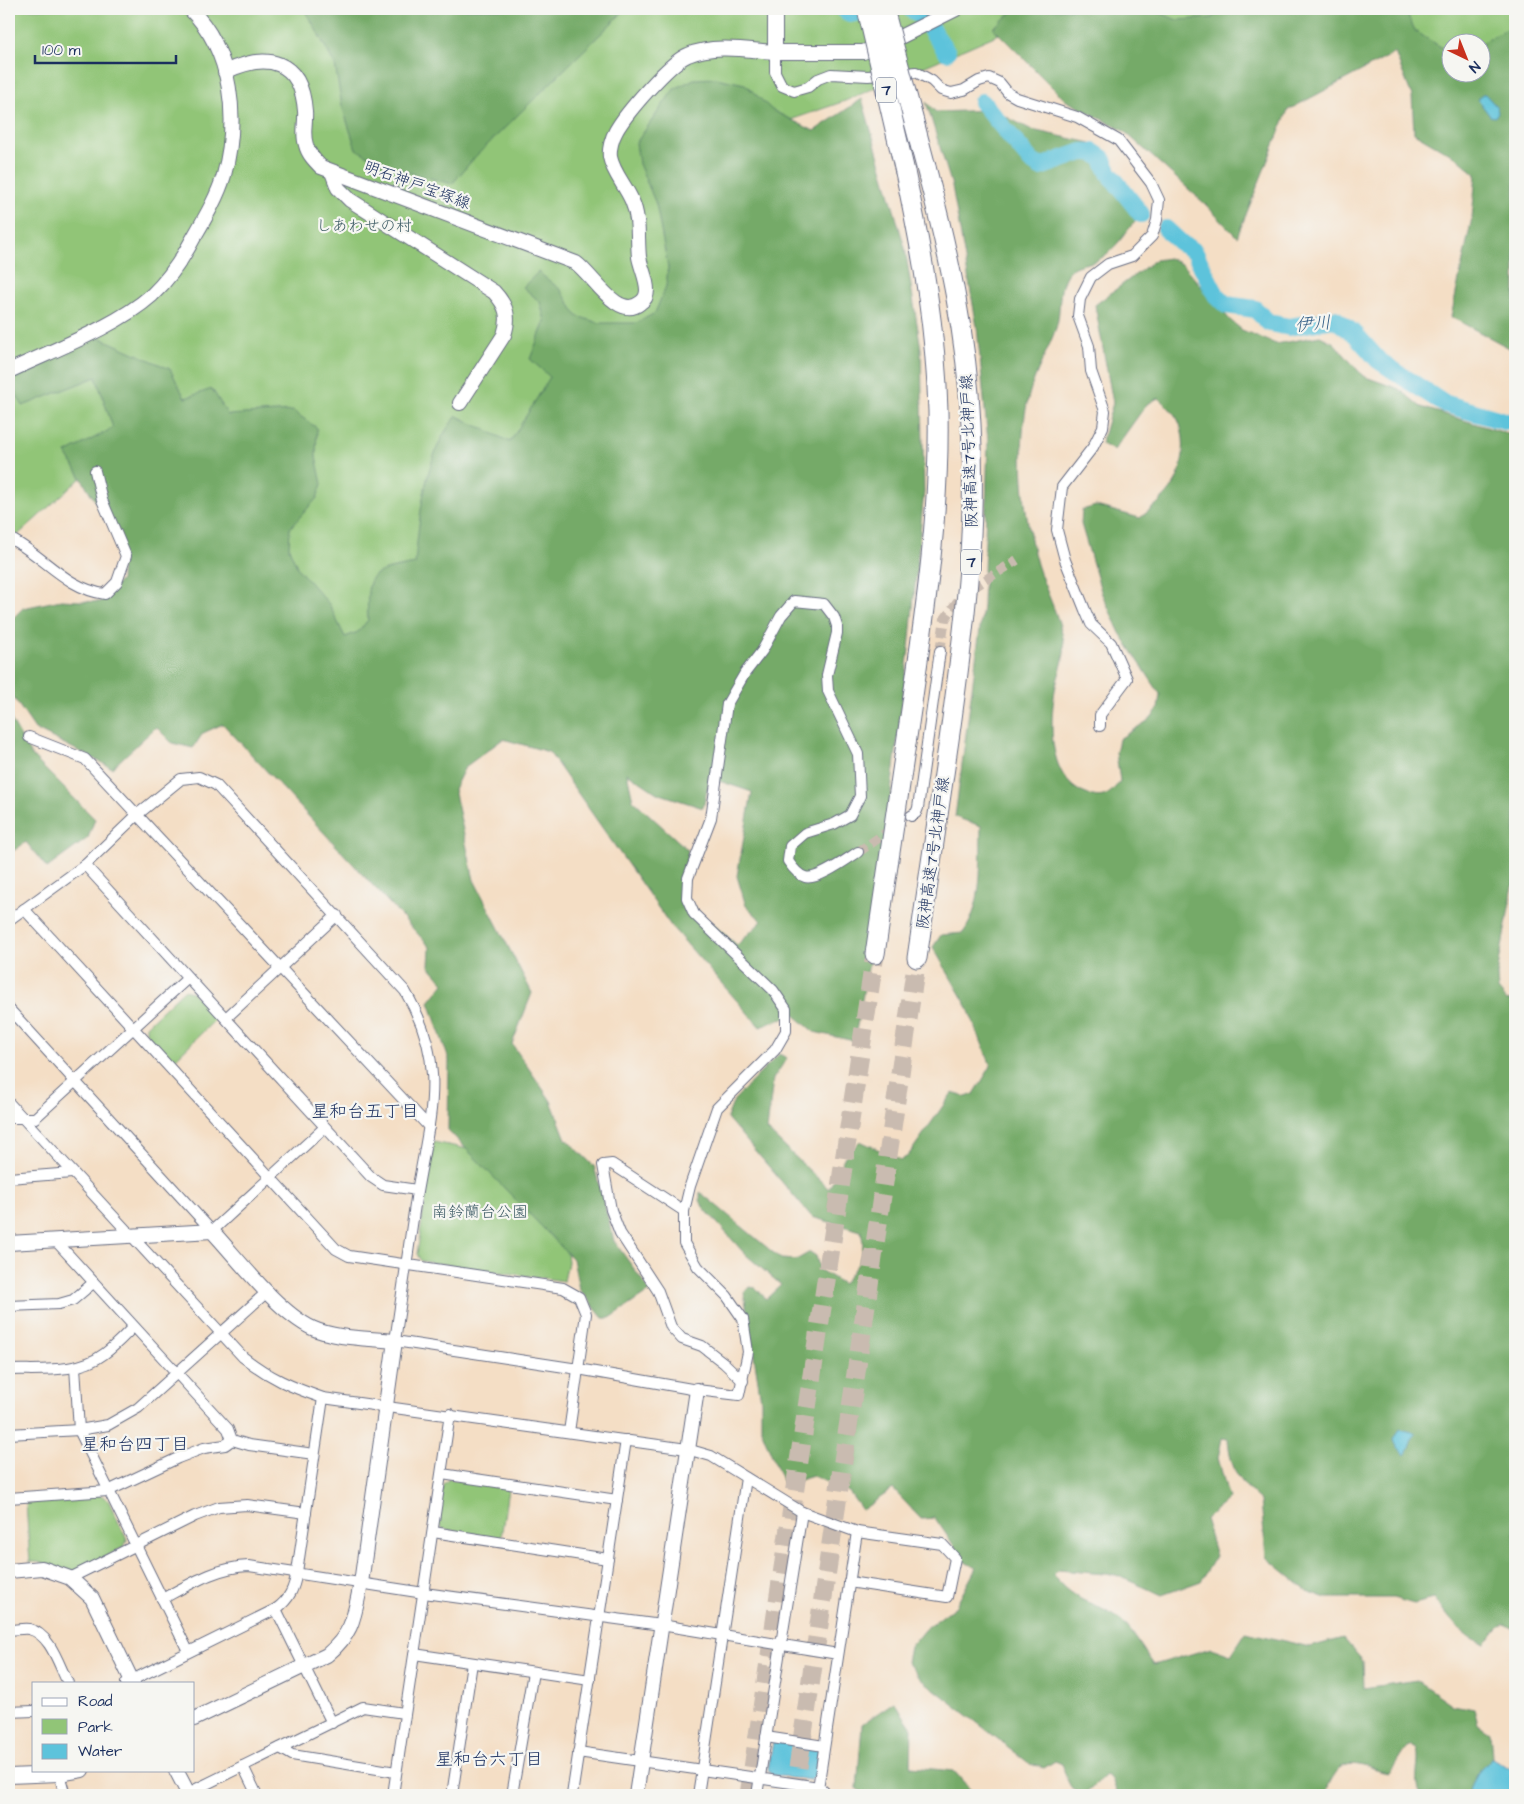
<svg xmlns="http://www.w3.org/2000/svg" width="1524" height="1804" font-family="'Architects Daughter','Klee One',sans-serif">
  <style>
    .green { fill: #91c577; stroke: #567a6a }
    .forest { fill: #74aa68; stroke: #486c63; fill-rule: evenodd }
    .water { fill: #5dc3db; stroke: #3c799c }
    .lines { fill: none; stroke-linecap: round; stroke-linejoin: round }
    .river { stroke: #5dc3db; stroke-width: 18 }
    .street-tunnel { stroke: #c9bbb0; stroke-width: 10; stroke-dasharray: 10 5; stroke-linecap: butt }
    .highway-tunnel { stroke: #c9bbb0; stroke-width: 19; stroke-dasharray: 19 9; stroke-linecap: butt }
    .street-casing { stroke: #676c82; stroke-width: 12 }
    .secondary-casing { stroke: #676c82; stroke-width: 16 }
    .highway-casing { stroke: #676c82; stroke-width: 21 }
    .street { stroke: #fff; stroke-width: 10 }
    .secondary { stroke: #fff; stroke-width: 14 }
    .highway { stroke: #fff; stroke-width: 19 }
    .highway-bridge-casing { stroke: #676c82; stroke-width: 21; stroke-linecap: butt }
    .highway-bridge { stroke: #fff; stroke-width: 19 }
    .labels { text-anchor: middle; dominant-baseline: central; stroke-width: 4.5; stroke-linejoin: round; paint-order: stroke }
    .shield { fill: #f6f6f2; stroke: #5d6b8a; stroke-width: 1 }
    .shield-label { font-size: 15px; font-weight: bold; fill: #1b2f5e }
    .street-label { font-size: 16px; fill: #1b2f5e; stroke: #f6f6f2 }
    .park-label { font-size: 16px; fill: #3e5c66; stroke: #f6f6f2 }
    .water-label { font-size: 18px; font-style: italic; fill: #2f5b84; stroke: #f6f6f2 }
    .neighbourhood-label { font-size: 18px; fill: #1b2f5e; stroke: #f6f6f2 }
  </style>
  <rect width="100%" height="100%" fill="#f6f6f2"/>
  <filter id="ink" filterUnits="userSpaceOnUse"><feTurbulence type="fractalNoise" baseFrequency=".02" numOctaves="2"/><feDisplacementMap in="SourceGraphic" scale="10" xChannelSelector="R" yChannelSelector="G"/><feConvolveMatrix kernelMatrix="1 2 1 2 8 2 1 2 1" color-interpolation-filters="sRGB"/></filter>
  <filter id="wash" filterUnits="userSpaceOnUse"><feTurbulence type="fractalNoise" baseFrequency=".0096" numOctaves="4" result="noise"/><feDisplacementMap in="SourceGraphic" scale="20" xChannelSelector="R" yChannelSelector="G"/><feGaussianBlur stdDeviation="1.12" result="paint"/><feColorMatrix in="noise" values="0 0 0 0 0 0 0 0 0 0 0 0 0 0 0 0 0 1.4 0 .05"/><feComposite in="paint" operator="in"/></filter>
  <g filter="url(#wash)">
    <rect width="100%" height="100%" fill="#f4dec5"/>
    <g class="green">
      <path d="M9,9H1515V42L1482,48V42H1452L1451,53L1379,11L1188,61L1052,11L845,101L776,125L678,294L579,392L384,675L281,666L135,429L9,543Z"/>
      <path d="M184,990L192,992L217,1018L172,1062L146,1033V1026Z"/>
      <path d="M434,1142L472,1150L565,1234L568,1262L564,1281L421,1261L417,1254Z"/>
      <path d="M449,1479L508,1489L501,1538L443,1529L438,1524L443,1484Z"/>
      <path d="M101,1495L108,1500L127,1540L124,1547L77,1571C59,1571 49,1561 30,1562L26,1503Z"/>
    </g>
    <g class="forest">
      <path d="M305,9H622V13L475,157L452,184L388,167L356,149L342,106L335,65Z"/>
      <path d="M1016,9H1151L1177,20L1212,18L1222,9H1404L1416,32L1451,53L1452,72H1482V43L1515,24V351L1451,317L1472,218L1476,174L1457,158L1414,133L1412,96L1395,53L1288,110L1237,237L1204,203L1124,131L1065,100L993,28Z"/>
      <path d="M716,78L745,84L772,110L814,131L862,99L905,248L921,349L924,492L909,649L870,958L854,1041L814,1032L793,1014L760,1027L671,926L549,752L503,739L465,767L454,789L474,880L532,993L512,1044L551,1101L566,1139L594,1166L614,1241L650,1291L610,1318H603L579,1289L573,1259L448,1130L449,1060L429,1002L444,983L429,966L430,947L223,724L203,733L193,748L172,743L156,727L112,768L35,729L9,691V620L10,621L23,608L61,600L100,602L121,580L122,559L108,522L66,453L113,428L96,377L23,406L9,381V375L94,335L170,369L185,398L212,389L228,415L293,411L317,428L316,456L322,484L317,498L290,528L289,548L298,569L329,604L345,637L358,632L368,620C366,570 369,573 415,564C419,519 425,449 457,416L510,442L550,377L530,359L545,321L540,302L523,287L538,272L561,290L577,316L599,323H636L655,313L666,286L668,268L656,204L639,164L636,143L674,89L694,79ZM627,773L657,793L703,808L710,778L752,792L737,876L746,906L762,921L737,945L685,900L688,850L633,800Z"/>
      <path d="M926,102L936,112L993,110L1032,130L1091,143L1122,176L1139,216C1127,230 1115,251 1098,260C1090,264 1076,264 1070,270C1056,286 1062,310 1056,328C1048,351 1035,372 1029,395C1016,445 1023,514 1037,564C1045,590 1059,615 1064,642C1066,659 1058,674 1055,690C1049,727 1048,786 1093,796C1106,799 1113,791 1120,781L1116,753L1119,739L1149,720L1158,709L1160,694L1120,633L1102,594L1081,524L1082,510L1096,506L1140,518C1151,509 1163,500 1171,489C1184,471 1188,437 1177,418C1172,410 1165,404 1158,398L1146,405L1114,450L1101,444L1113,403L1095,305L1155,260L1169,258L1183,265L1230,320L1242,330L1276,344L1320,336L1334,343L1363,376L1399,389L1421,407L1515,436V874L1497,975L1498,990L1507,1001L1515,998V1629L1504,1624L1485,1643C1462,1639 1448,1615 1434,1599L1414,1604L1393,1598H1327L1307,1591L1266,1557L1261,1501C1238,1480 1231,1471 1228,1439L1222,1438L1218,1458L1229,1499L1205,1519L1216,1556L1201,1581L1162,1595L1116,1575L1058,1570L1053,1575C1073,1602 1094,1602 1118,1618C1130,1626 1145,1653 1154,1665L1211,1648L1231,1655L1246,1632L1310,1647L1343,1638L1363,1661L1364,1688L1417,1680L1453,1705L1474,1709L1478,1724L1490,1732L1492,1757L1481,1768L1466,1795H1420C1412,1779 1421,1765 1417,1748L1411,1745C1402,1750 1398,1764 1389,1773C1371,1771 1348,1754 1335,1774C1331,1780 1327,1787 1327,1795H1118L1112,1779L1106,1775L1084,1795C1069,1793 1066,1776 1062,1764L1055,1761L1044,1768L1030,1764L920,1678L907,1662L910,1647L925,1629L956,1606L976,1568L965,1562L935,1518L921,1519L893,1489L862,1510L849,1492L813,1476L784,1485L761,1429V1400L744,1293L749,1287L756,1288L766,1299L781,1285L745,1254L703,1207L700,1200V1192L781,1259L796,1260L810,1252L816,1256L820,1270L843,1284C857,1264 867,1257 861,1231L812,1217L727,1118L734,1100L779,1054L787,1058L773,1079L767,1130L829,1189L845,1156L860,1141L901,1160L908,1156L952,1093L966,1097L974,1094L991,1066L967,1006L933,947L941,935L963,933C984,904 980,861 981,826L955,817L983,606L988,441L977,327L952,186Z"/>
      <path d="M9,716L31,755L95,819L88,838L47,868L26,842L9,854Z"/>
      <path d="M894,1702L912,1728L911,1767L954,1771L975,1795H866L857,1789L862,1724Z"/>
    </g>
    <g class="water">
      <path d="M1482,94H1485L1496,106L1498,112L1495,117L1490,116L1478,100Z"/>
      <path d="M1400,1429L1416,1433C1410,1440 1411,1447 1405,1455L1396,1445L1394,1440Z"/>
      <path d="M773,1742L819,1748L816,1776L810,1780L772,1775L768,1769Z"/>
      <path d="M1492,1757L1515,1771V1795H1466L1481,1768Z"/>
    </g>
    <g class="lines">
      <g class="river">
        <path d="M844,9L850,14L872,9"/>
        <path d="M911,9L921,15L947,52"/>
        <path d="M982,102L1031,161L1040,167L1082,152H1093L1102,158L1109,173L1141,214"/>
        <path d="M1166,229L1182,244L1194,251L1216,295L1226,305L1255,309L1269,323L1289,327L1335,319L1356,335L1378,360L1443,403L1504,421"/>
      </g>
    </g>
  </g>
  <g filter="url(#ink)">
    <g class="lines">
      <g class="street-tunnel">
        <path d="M940,651L945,619L963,594L1017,560"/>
        <path d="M858,852L911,816"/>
      </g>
      <g class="highway-tunnel">
        <path d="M749,1795L875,954"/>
        <path d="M794,1795L917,958"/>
      </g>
      <g class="street-casing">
        <g id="street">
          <path d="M775,52V72L782,86L794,91L808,87L818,79L831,74L868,76L916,72L932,81L941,90L951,93L964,90L979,81L989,78L1000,83L1008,93L1017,98L1077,117L1118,140L1151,183L1159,200L1157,220L1152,236L1132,256L1108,264L1091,277L1080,299L1078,316L1089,346L1091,371L1105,411L1103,427L1093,447L1062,487L1057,530L1065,560L1085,610L1091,624L1111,643L1127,679L1100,715V726"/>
          <path d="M9,538C42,554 66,589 105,594L117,582L126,556L102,500L95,471"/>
          <path d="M29,737L85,759L429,1127"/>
          <path d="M911,816L916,813L918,808L940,651"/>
          <path d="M85,865L371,1177L383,1185L417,1190"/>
          <path d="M24,909L336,1249L349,1256L563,1288L579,1297L586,1314L569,1432"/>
          <path d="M9,920L85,865L138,814L181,779L199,777L216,785L405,991C450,1067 429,1117 416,1198C409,1245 402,1293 395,1341L578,1369L697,1390L739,1395L748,1352L743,1319L727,1296L698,1267L684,1243V1211L690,1186L717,1108L775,1050L786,1031V1009L773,990L694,914L687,898L688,878L711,818L727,704L745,673L762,651L781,616L794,601L824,604L834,617L837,626V633L827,675L828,691L858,754L860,796L850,815L834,824L805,833L790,846L788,861C792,867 798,875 805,877C817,881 847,859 858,852"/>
          <path d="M9,1009L212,1231L324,1128"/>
          <path d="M226,1018L337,915"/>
          <path d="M9,1103L243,1357C270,1378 291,1387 323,1398L687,1449L711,1456L802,1512L857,1532L942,1544L955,1558L947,1597L849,1582"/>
          <path d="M9,1118H35L188,978"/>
          <path d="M9,1178L72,1173"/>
          <path d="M684,1211L612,1164L603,1165L611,1210L620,1233L658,1291L671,1327L682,1339L702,1346L724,1363L743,1381"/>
          <path d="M55,1240L228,1429L232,1440L249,1445L314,1454"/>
          <path d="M9,1306L59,1304L73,1300L93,1283"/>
          <path d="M75,1367L79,1430L188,1651"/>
          <path d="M9,1370C40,1369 78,1374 104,1354C115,1346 124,1336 133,1327"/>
          <path d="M9,1434L79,1430L108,1425L138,1408L268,1291"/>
          <path d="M442,1474L617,1500"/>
          <path d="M9,1498L108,1491L178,1458L204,1448L225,1445L232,1440"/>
          <path d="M433,1532L608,1559"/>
          <path d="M70,1578L195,1516L219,1507L247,1505L306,1513"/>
          <path d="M162,1599C190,1584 217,1567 249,1566L424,1593L661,1625L838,1654"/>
          <path d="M276,1609L332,1723"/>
          <path d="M9,1630C15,1630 23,1628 29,1629C51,1634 59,1666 68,1683"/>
          <path d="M414,1654L590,1680"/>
          <path d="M126,1683L276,1609C290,1599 294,1588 297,1572L323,1398"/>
          <path d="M9,1712L34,1711"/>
          <path d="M766,1737L824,1746"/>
          <path d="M280,1748L292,1755L396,1772"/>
          <path d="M578,1752L819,1787L828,1795"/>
          <path d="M243,1766L257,1795"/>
          <path d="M59,1774L65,1795"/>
          <path d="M184,1795L363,1707L404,1713"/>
          <path d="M393,1795L450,1414"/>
          <path d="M452,1795L472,1663"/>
          <path d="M512,1795L533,1672"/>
          <path d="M572,1795L626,1440"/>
          <path d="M698,1795L746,1478"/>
          <path d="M757,1795L802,1512"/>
          <path d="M817,1795L857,1532"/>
        </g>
      </g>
      <g class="secondary-casing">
        <g id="secondary">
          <path d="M775,52H863L884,45L956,9"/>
          <path d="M225,72C267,52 301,59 305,111C306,123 302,134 306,145C308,154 315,161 321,167L576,263C593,275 618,321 640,303C645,300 647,296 647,290C647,279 641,268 639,257C637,238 640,219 632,201C626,186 613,173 610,157C609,149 612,138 616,131C626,113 670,62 688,55C714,44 747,50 775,52V9"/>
          <path d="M332,172L338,188L350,200L494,292C507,306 510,317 504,335L460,403"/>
          <path d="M9,371C53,350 116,327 152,295C170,278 183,258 194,237C205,218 218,196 224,175C239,120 233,51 190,9"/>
          <path d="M9,1243L212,1231C239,1260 277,1311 312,1328C336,1339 369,1338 395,1341L361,1583C354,1616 354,1632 327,1655L194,1719"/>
          <path d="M9,1571L42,1568L70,1578L92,1598L133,1683"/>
          <path d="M176,1770L189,1795"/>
          <path d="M9,1776L59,1774L82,1770"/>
          <path d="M636,1795L697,1390"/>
        </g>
      </g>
      <g class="highway-casing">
        <g id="highway">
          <path d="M875,954C887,870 899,786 912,703C926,606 940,509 938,411C936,330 922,251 905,172"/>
          <path d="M917,958C928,885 938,813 949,740C964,634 977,530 971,424C967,337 948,251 926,167"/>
        </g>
      </g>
      <use href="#street" class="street"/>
      <use href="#secondary" class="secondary"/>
      <use href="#highway" class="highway"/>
      <g class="highway-bridge-casing">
        <g id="highway-bridge">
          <path d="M867,9L905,172"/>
          <path d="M884,9L926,167"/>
        </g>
      </g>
      <use href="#highway-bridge" class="highway-bridge"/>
    </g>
  </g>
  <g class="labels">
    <g class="shield">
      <rect x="876" y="77.5" width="20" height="25" rx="4"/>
      <rect x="961" y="549.5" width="20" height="25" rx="4"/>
    </g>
    <g class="shield-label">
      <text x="886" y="90">7</text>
      <text x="971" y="562">7</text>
    </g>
    <g class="street-label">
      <text transform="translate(417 185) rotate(20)">明石神戸宝塚線</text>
      <text transform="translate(969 451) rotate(-92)">阪神高速7号北神戸線</text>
      <text transform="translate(933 853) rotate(-82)">阪神高速7号北神戸線</text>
    </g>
    <g class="park-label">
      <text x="364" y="226">しあわせの村</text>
      <text x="480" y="1212">南鈴蘭台公園</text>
    </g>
    <g class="water-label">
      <text transform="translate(1313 324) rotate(-5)">伊川</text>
    </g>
    <g class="neighbourhood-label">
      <text x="365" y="1111">星和台五丁目</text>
      <text x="135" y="1444">星和台四丁目</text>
      <text x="489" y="1759">星和台六丁目</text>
    </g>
  </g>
  <rect width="1524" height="1804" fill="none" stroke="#f6f6f2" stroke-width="30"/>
  <rect x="32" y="1682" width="162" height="90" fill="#f6f6f2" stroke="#9ea6b7"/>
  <rect x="42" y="1698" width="25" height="8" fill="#ffffff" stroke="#9ea6b7"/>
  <text x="78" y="1706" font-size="15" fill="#1b2f5e">Road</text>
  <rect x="42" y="1719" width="25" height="15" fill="#91c577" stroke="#9ea6b7"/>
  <text x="78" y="1732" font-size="15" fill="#1b2f5e">Park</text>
  <rect x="42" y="1744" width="25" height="15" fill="#5dc3db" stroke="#9ea6b7"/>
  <text x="78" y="1756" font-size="15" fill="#1b2f5e">Water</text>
  <g transform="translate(1466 58) rotate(137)"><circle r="24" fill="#f6f6f2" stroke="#9ea6b7"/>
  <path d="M0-4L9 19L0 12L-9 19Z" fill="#c8321e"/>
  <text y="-8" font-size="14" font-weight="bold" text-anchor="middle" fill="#1b2f5e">N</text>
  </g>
  <path d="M35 55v8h141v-8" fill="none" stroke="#1b2f5e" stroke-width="2.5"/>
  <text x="42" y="55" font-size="15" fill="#1b2f5e" stroke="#f6f6f2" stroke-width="4" paint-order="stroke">100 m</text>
</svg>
